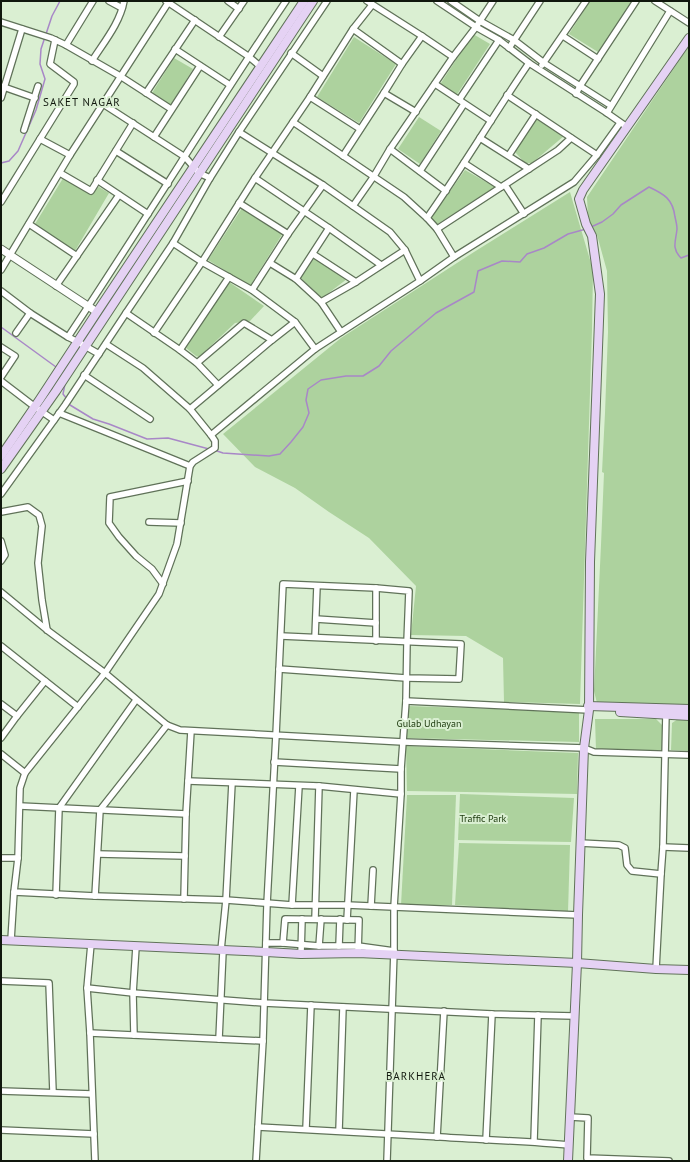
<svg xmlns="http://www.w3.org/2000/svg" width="690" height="1162" font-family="'PT Sans',sans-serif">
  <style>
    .green { fill: #add29e }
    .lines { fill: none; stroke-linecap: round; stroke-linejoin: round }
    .stream { stroke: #a887c7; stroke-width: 1.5 }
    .minor-casing { stroke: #607259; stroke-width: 8 }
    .tertiary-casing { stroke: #607259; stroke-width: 9 }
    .secondary-casing { stroke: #607259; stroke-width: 10 }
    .minor { stroke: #fff; stroke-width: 5.5 }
    .tertiary { stroke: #fff; stroke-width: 7 }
    .secondary { stroke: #e5d2f4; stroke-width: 8 }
    .labels { text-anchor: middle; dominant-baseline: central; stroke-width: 4; stroke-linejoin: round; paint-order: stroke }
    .park-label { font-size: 10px; fill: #1a370b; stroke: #daefd2 }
    .neighbourhood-label { font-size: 11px; letter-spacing: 1px; fill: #10170d; stroke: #daefd2 }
  </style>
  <rect width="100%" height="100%" fill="#daefd2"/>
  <g class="green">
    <path d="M590,1H633L598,52L569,34Z"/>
    <path d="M473,34L490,44L456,96L439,86Z"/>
    <path d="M354,37L396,64L359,123L317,97Z"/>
    <path d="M689,46V705L597,703L594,691L601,545L604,473L602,472L605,413L608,332L607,271L597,235L588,219L587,197Z"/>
    <path d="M174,58L193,69L170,106L152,93Z"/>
    <path d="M419,117L441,131L420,164L398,149Z"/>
    <path d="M536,119L564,136L532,163H525L515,152Z"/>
    <path d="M465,170L495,187L436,225L432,217Z"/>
    <path d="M65,175L89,189L99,187L109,193L75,251L35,224Z"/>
    <path d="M570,192L593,270L592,330L580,704L504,702L503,658L466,636L411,635L416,586L369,538L329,512L295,488L255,467L223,434L341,338L474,252Z"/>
    <path d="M242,208L283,233L250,286L208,260Z"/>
    <path d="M314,258L345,279H347L322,298L301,278Z"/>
    <path d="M229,282L264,306L250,321L235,323L199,357L196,356L186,348Z"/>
    <path d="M408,706L579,712V742L406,738Z"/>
    <path d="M595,719H656L662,725V750H596Z"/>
    <path d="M678,719L689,720V751L671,750L672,723Z"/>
    <path d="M406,746L578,753L577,794L407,791Z"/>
    <path d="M460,794L574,798L571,842L458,840Z"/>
    <path d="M407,795H456L452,905H401Z"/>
    <path d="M459,843L570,845L568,912L455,905Z"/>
  </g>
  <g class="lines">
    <g class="stream">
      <path d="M46,34L52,16L60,1"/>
      <path d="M1,163L9,161L18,151L36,110L45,79L40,64L41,49L45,37"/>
      <path d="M591,227L602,222L613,214L621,205L649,187C664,194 673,199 675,217C676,221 677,225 677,229C676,241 671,248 681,258L689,255"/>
      <path d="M1,327L56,367"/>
      <path d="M65,384L63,394L67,399"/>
      <path d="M69,403L70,405L93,419L109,424L147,439L168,438L209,449"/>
      <path d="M214,450L223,453L269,456L280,454L291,442L303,427L309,413L306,400L308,389L321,380L346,376H363L379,366L391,351L436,313L474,292L478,271L502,261L520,262L527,254L544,248L568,234L586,229"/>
    </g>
    <g class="minor-casing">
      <g id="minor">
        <path d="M109,1L122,8"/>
        <path d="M166,1L248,56L261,67"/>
        <path d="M228,1L239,9"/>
        <path d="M367,1L422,36L453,57"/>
        <path d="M437,1L476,27L499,40L529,63L607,113L627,127"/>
        <path d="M451,1L480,21L514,40L544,63L610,105"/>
        <path d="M655,1L689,23"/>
        <path d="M1,22L51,38L66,45L120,76L171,109"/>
        <path d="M353,29L402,64"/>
        <path d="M563,36L598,59"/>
        <path d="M219,37L244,1"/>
        <path d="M66,45L93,1"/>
        <path d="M509,48L540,1"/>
        <path d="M175,49L230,85"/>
        <path d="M291,53L323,76"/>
        <path d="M92,61C104,42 120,23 124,1"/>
        <path d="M542,65L586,1"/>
        <path d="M435,84L491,121"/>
        <path d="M1,86L35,98"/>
        <path d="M146,93L195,20"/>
        <path d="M384,93L416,112"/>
        <path d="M576,94L580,86L636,1"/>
        <path d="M507,95L597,155"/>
        <path d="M310,97L360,129"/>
        <path d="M1,98L22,29"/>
        <path d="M459,100L499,40"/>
        <path d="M103,104L185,157L199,173L210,178"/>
        <path d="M607,113L670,11"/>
        <path d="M293,122L404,197L427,218L437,229L454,257"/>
        <path d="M24,130L38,86"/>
        <path d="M239,132L323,185L390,232L405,250L420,281"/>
        <path d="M154,137L200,66"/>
        <path d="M480,138L529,169"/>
        <path d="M40,139L74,84V82L50,64L55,40"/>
        <path d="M390,149L446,191"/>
        <path d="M116,151L168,184"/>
        <path d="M509,155L536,114"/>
        <path d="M343,156L384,93L402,64L422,36"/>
        <path d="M464,163L501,187"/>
        <path d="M420,171L464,104"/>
        <path d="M60,173L91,191L133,123"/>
        <path d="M255,178L329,228L381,265"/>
        <path d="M97,180L148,214"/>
        <path d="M505,185L524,214"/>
        <path d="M1,202L40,139L70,155"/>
        <path d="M239,203L288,234"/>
        <path d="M353,206L374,176L390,149L453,57L476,27L493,1"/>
        <path d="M427,218C463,167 494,114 529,63"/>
        <path d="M29,224L77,256"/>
        <path d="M437,229L558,150L571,138"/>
        <path d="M173,243L202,262L252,290L295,322L315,349"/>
        <path d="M313,254L356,282"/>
        <path d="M270,263L296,279L321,302L341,332"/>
        <path d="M1,270L70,155L168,3"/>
        <path d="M296,279L329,228"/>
        <path d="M56,286L119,195"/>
        <path d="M252,290L288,234L323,185"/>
        <path d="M1,291L30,313L68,337L78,342L99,354"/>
        <path d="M321,302L356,282L405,250"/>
        <path d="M126,313L180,350L197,363L218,385"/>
        <path d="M16,333L30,313"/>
        <path d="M154,333L202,262L255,178L310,97L353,29L372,5"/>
        <path d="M68,337C142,226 211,112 286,1"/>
        <path d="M106,344L143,368L190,409L211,435L215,441V448L193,462L190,466L177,544L159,594L105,673L25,773L20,788L18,858L14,892L95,896L226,900L292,905H347L578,915"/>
        <path d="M1,347L15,356L1,377"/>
        <path d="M180,350L229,277"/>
        <path d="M197,363L244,323L272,340"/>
        <path d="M84,375L150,419"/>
        <path d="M1,381L35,407L54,420"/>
        <path d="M190,409L272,340L295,322"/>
        <path d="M59,413L190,466"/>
        <path d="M211,435L315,349L420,281L454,257L574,182L597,155L620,123"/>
        <path d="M1,494L65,405L126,313L173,243L210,178L239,132L327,1"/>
        <path d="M1,512L28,507L39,515L42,526L38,563L42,600L47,630"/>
        <path d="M149,522L181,523"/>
        <path d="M1,541L5,555L1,561"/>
        <path d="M163,584L152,569L136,556L119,537L109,523L110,497L188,481"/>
        <path d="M1,592L47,630L105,673L167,725L180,730L403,742L584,748L594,752L689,755"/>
        <path d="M316,619L376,623"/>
        <path d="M315,637L317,586"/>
        <path d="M376,641V588"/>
        <path d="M1,646L78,707"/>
        <path d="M279,669L406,678L459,679L461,644L281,636"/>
        <path d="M406,701L589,710"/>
        <path d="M1,704L17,716"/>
        <path d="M1,738L17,716L45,681"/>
        <path d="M1,754L25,773"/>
        <path d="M274,762L401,769"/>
        <path d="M188,781L319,786L401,794"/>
        <path d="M20,806L186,814"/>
        <path d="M580,843L619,845L625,848L627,865L632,871L661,874"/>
        <path d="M663,847L689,848"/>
        <path d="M98,854L185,856"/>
        <path d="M1,858H18"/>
        <path d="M56,895L59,808L136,700"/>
        <path d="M95,896L100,810L167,725"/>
        <path d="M184,899L186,814L191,731"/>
        <path d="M292,905L299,786"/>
        <path d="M371,906L373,870"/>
        <path d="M315,919L319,786"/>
        <path d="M347,920L354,790"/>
        <path d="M11,940L14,892"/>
        <path d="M266,943H283L319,946H358L394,951"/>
        <path d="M283,943L285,919L359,920L358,953"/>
        <path d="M91,944L87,988L90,1033L95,1161"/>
        <path d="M319,946L321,919"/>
        <path d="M339,946L340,919"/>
        <path d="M221,950L226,900L232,783"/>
        <path d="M301,954L302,919"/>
        <path d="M656,969L661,874L663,847L666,713"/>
        <path d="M1,981L49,983L53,1092"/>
        <path d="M87,988L133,993L264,1003L492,1014L574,1016"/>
        <path d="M90,1033L263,1041"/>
        <path d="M134,1035L133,993L136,947"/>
        <path d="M219,1039L223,951"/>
        <path d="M1,1091L92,1094"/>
        <path d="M570,1117L588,1118L587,1158L669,1161"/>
        <path d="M258,1127C319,1130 380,1134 441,1137C484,1140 526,1141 569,1145"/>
        <path d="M306,1129L311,1005"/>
        <path d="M1,1130L94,1134"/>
        <path d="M339,1131L343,1007"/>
        <path d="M437,1137L444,1011"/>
        <path d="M486,1140L492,1014"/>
        <path d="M534,1141L538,1015"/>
        <path d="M256,1161L263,1041L267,904L276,735L283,584L376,588L409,591L407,642L406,701L401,769V794L394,907V951L387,1161"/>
      </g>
    </g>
    <g class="tertiary-casing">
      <path id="tertiary" d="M1,249L97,312"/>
    </g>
    <g class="secondary-casing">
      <g id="secondary">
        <path d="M1,456L40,399L97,312L304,1"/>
        <path d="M1,469L56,391L313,1"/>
        <path d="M588,706L689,709"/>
        <path d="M620,712L689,716"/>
        <path d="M1,940L266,952L301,954L358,953L577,963L656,969L689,970"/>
        <path d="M568,1161L577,963L578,915L584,748L589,710L590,562L600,294L592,236L586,224L579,199L583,190L689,38"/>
      </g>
    </g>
    <use href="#minor" class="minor"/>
    <use href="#tertiary" class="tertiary"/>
    <use href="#secondary" class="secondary"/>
  </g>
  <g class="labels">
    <g class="park-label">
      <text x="429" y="723">Gulab Udhayan</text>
      <text x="483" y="818">Traffic Park</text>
    </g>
    <g class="neighbourhood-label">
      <text x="82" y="102">SAKET NAGAR</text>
      <text x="416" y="1076">BARKHERA</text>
    </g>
  </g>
  <rect width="690" height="1162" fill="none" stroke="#10170d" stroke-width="4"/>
</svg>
